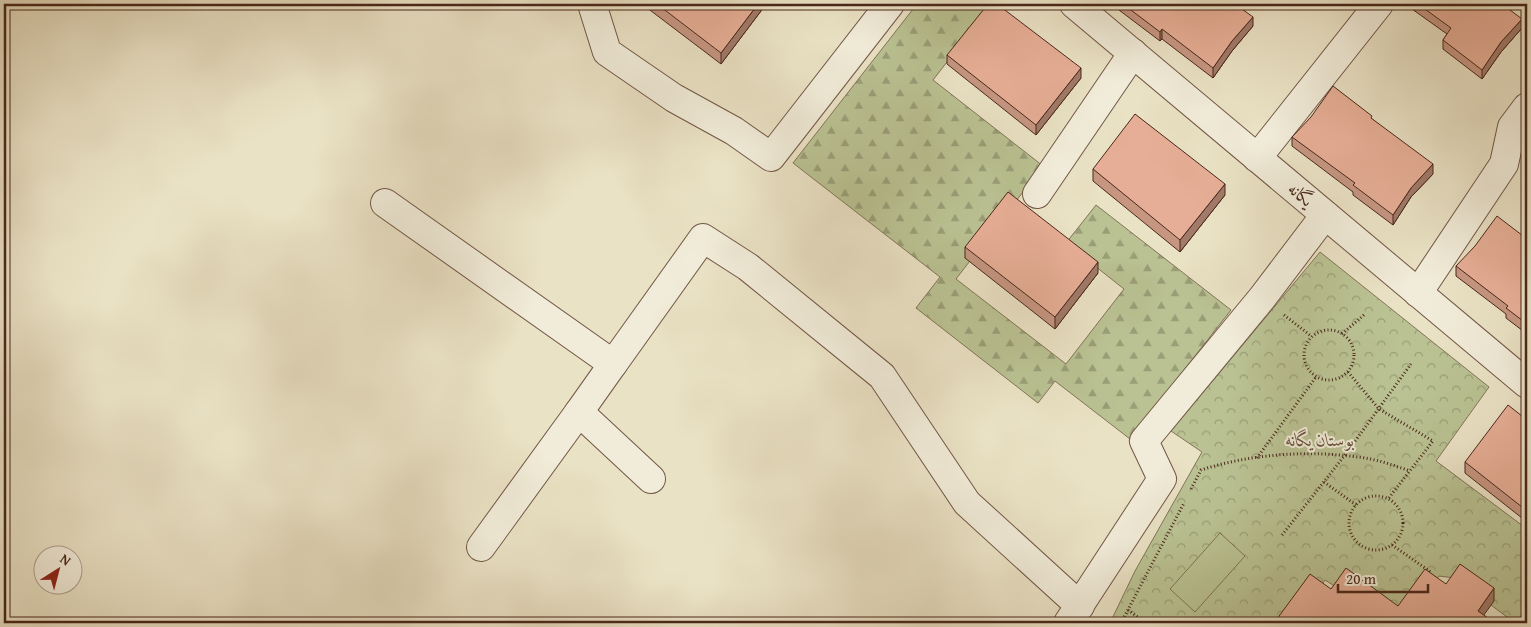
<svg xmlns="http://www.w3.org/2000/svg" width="1531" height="627" font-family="'Gentium Book Plus',Amiri,serif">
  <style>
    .forest { fill: url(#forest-firs); stroke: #827457 }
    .park { fill: url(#park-crowns); stroke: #827457 }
    .garden { fill: #bac293; stroke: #827457 }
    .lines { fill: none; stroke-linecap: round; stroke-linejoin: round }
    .street-casing { stroke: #725646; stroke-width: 30 }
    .path { stroke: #4a271b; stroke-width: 3; stroke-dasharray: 1 2.5; stroke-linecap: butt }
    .street { stroke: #f1ecd9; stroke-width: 28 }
    .wall { fill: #c69681; stroke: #4a271b }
    .shaded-wall { fill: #a17a69; stroke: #4a271b }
    .building { fill: #e6ae96; stroke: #4a271b }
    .labels { text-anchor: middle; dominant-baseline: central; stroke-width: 4; stroke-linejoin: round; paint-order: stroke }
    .street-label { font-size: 18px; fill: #4a271b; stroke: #f1ecd9 }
    .park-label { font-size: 18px; font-style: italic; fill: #664e39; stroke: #f1ecd9 }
  </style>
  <defs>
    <pattern id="forest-firs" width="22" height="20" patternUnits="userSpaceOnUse" patternTransform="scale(1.25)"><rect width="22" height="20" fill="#bac293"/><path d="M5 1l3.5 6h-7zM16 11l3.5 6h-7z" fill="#999e77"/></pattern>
    <pattern id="park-crowns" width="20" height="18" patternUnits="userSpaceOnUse" patternTransform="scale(1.25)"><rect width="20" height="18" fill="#bac293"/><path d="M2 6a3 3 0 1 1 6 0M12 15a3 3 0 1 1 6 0" fill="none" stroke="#999e77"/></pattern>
  </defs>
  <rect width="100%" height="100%" fill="#eae2c5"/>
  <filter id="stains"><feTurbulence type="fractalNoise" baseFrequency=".004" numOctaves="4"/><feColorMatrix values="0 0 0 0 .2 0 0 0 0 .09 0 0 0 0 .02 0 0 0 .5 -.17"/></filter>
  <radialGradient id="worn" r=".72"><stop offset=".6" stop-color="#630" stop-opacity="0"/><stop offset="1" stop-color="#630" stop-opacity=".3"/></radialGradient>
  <path class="forest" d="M917,4H992L933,80L1043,166L956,279L1066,364L1124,289L1066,243L1096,205L1231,310L1130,439L1055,381L1038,403L916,308L940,277L793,163Z"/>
  <path class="park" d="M1320,252L1489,387L1436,461L1527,529V608L1515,623L1455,578L1439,576L1403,623H1393L1325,580L1296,623H1110L1135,571L1202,452L1171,431Z"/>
  <path class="garden" d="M1220,533L1245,556L1195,612L1170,589Z"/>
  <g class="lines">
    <g class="street-casing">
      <g id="street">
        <path d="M592,4L607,52L674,98L734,131L771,157L890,4"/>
        <path d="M1074,4L1527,384"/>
        <path d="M1257,158L1379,4"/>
        <path d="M1037,194L1133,53"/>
        <path d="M385,203L613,364L579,412"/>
        <path d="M1418,293L1504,164L1512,127L1527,107"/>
        <path d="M613,364L703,238L748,267L882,376L967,503L1080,606"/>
        <path d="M481,547L579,412L651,479"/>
        <path d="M1068,623L1162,479L1144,441L1262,298L1325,215"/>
      </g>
    </g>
    <g class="path">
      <path d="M1284,315L1311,336"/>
      <circle cx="1329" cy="355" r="25"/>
      <path d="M1342,334L1365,314"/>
      <path d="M1348,372L1379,409L1433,441L1388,499"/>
      <path d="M1257,458L1316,377"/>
      <path d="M1324,482L1356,505"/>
      <path d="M1191,489L1201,470C1250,454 1308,450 1358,457C1376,459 1393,465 1410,471"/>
      <circle cx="1376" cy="523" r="27"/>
      <path d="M1282,535L1345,455L1411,364"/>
      <path d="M1392,545L1432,573"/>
      <path d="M1128,610L1146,623"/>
      <path d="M1121,623L1184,503"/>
    </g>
    <use href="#street" class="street"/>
  </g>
  <g class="wall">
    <path d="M642,4H764V7L721,64Z"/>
    <path d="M1119,4H1235L1253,26L1232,51L1213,78L1162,39L1160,41L1119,10Z"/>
    <path d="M1405,4H1502L1522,28L1501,52L1482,79L1443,49V40L1447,34Z"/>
    <path d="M947,55L1081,78L1036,135L947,64Z"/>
    <path d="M1372,119L1433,174L1411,197L1393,225L1353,195V192L1292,146V137Z"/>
    <path d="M1093,169L1225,195L1180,252L1093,181Z"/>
    <path d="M1527,239V334L1506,318V314L1456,276V266Z"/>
    <path d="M965,247L1098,273L1055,329L965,258Z"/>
    <path d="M1527,420V522L1465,473V462Z"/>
  </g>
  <g class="shaded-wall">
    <path d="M758,4H764V7L721,64V53Z"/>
    <path d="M1253,17V26L1232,51L1213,78V68L1232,41Z"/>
    <path d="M1522,19V28L1501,52L1482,79V70L1501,42Z"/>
    <path d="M1162,29V39L1160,41V32Z"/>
    <path d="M1081,68V78L1036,135V125Z"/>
    <path d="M1433,164V174L1411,197L1393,225V215L1411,188Z"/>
    <path d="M1225,184V195L1180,252V240Z"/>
    <path d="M1098,262V273L1055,329V317Z"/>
    <path d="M1494,588V601L1478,623V611Z"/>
  </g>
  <g class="building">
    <path d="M657,4H758L721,53Z"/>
    <path d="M988,4H997L1081,68L1036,125L947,55Z"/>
    <path d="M1123,4H1235L1253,17L1232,41L1213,68L1162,29L1160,32Z"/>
    <path d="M1418,4H1502L1522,19L1501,42L1482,70L1443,40L1451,28Z"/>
    <path d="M1333,86L1372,116L1371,118L1433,164L1411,188L1393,215L1353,185L1355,183L1292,137L1311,117Z"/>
    <path d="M1135,114L1225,184L1180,240L1093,169Z"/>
    <path d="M1008,192L1098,262L1055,317L965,247Z"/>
    <path d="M1497,216L1527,239V324L1506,308L1508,306L1456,266L1475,246Z"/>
    <path d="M1508,405L1527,420V511L1465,462Z"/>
    <path d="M1460,564L1494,588L1478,611L1495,623H1274L1310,574L1331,589L1346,568L1398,606L1425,569L1446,584Z"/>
  </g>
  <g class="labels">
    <g class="street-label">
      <text transform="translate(1301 194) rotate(40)">یگانه</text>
    </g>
    <g class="park-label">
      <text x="1320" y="439">بوستان یگانه</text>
    </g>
  </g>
  <rect width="1531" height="627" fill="none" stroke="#eae2c5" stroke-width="20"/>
  <rect x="5" y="5" width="1521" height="617" fill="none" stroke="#4a271b" stroke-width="2.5"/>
  <rect x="10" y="10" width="1511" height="607" fill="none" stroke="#4a271b"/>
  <g transform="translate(58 570) rotate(36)"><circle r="24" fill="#f1ecd9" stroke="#ae9d8d"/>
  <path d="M0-4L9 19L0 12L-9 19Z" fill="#8f2418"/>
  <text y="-8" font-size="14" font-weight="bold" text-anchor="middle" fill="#4a271b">N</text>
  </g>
  <path d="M1338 584v8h90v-8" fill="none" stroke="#4a271b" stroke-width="2.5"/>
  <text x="1346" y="584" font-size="15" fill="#4a271b" stroke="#f1ecd9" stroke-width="4" paint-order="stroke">20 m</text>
  <rect width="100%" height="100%" filter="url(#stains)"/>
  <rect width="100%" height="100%" fill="url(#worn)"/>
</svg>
